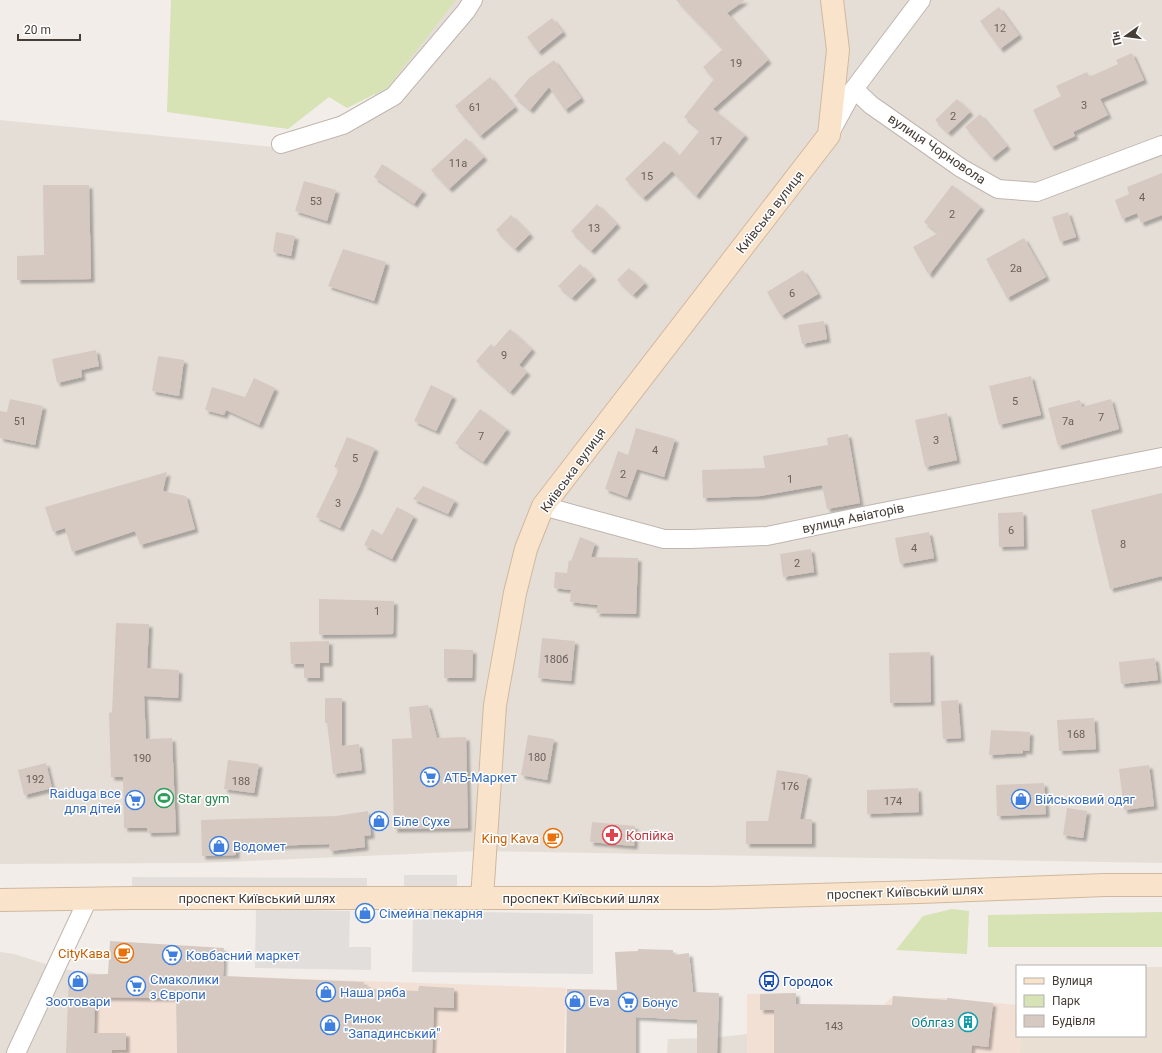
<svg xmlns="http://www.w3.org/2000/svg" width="1162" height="1053" font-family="Roboto,sans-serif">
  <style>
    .residential { fill: #e5ded7 }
    .commercial { fill: #f2e0d5 }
    .education { fill: #eadfd3 }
    .green { fill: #d7e2b5 }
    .parking { fill: #e1dedc }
    .building { fill: #d6c9c2; filter: url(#shadow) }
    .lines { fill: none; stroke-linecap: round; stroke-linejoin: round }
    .street-casing { stroke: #c0b6af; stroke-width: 20 }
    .secondary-casing { stroke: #d0b89e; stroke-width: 24 }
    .street { stroke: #fff; stroke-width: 18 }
    .secondary { stroke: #f9e4cb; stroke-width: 22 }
    .labels { text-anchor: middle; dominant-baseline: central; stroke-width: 3; stroke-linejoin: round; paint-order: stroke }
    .number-label { font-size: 11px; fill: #69605a }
    .street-label { font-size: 13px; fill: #453d37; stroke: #fff }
    .shop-label { font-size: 13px; fill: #366cbe; stroke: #fff; text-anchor: start }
    .leisure-label { font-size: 13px; fill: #27864d; stroke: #fff; text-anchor: start }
    .health-label { font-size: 13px; fill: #be3a42; stroke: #fff; text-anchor: start }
    .food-label { font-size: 13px; fill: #c56008; stroke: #fff; text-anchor: end }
    .transit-label { font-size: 13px; fill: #164399; stroke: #fff; text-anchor: start }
    .culture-label { font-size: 13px; fill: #0d838f; stroke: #fff; text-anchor: end }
  </style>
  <defs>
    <filter id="shadow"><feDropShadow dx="3.5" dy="3.5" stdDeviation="1" flood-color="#0004"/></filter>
  </defs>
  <rect width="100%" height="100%" fill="#f2ede8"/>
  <g class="residential">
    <path d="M438,0H1162V863L479,851L201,863L0,864V120L274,147L368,105Z"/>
    <path d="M0,952L14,954L62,969L99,974L98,997L96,1012L95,1053H0Z"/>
    <path d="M747,1034V1053H667L668,1039L711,1038Z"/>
  </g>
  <g class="commercial">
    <path d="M163,974L566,988L564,1053H95L96,1012L98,997Z"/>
    <path d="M796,993V1004L884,1005L893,996L928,998H947L1017,1005V1036H1021L1020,1053H747V994Z"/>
  </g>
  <path class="education" d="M1145,967H1162V1053H1020L1021,1036H1145Z"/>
  <g class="green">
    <path d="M171,0H456L387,88L347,108L329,97L288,129L167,112Z"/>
    <path d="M952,909L969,911L967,954L896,950L923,916Z"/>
    <path d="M1162,912V947H988V915Z"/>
  </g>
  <g class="parking">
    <rect x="404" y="875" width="53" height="23"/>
    <path d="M132,877L367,878V898H132Z"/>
    <path d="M256,909L350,911L349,947H371V970L255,968Z"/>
    <path d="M413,911L593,914V974L412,972Z"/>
  </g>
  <g class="building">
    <path d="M676,0H745L727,13L768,60L713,109L745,135L696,196L672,171L643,198L625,179L664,141L679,156L700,130L684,117L714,79L703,67L723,49Z"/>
    <path d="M999,7L1019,35L1000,49L980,21Z"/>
    <path d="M552,18L563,32L538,52L527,37Z"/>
    <path d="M1132,53L1144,80L1100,99L1108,115L1073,132L1075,136L1051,147L1033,110L1061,96L1056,86L1087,72L1089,77L1118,64L1116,60Z"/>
    <path d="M554,60L581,98L565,110L549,87L530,110L514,96L529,78Z"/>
    <path d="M490,77L515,107L480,136L455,106Z"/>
    <path d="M957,99L970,112L948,133L935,120Z"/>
    <path d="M980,114L1007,146L992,158L965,127Z"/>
    <path d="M466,138L484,157L449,189L431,170Z"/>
    <path d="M382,164L423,191L414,204L374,177Z"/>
    <path d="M1162,173V215L1141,223L1137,213L1122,219L1115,200L1129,194L1127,187Z"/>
    <path d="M304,181L336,190L327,221L295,211Z"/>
    <path d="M43,185H89L91,279L17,280V256L44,255Z"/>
    <path d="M952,185L981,207L929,275L913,247L938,233L924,222Z"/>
    <path d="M597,204L617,224L591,251L571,231Z"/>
    <path d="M1068,212L1076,237L1060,242L1052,217Z"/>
    <path d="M511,215L530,234L515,249L496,230Z"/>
    <path d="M276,232L295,236L291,256L273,252Z"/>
    <path d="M1024,238L1046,277L1007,298L986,259Z"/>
    <path d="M343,249L386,262L374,301L328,286Z"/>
    <path d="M580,264L593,277L572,298L558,286Z"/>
    <path d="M629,268L645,283L633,295L617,280Z"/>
    <path d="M803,270L818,294L781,316L767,292Z"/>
    <path d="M824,321L827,339L802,344L798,325Z"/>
    <path d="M510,329L532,349L519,365L527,372L510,392L476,361L491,344L494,347Z"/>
    <path d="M96,350L99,366L81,370L82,377L57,383L52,359Z"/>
    <path d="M158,356L184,360L179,396L152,391Z"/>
    <path d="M1031,376L1041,415L999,425L989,386Z"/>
    <path d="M254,378L275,388L259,425L226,410L224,415L205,410L212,387L245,397Z"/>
    <path d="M431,385L453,396L436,431L414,421Z"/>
    <path d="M10,399L43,406L35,445L0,438V411L7,412Z"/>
    <path d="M1111,399L1119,429L1058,446L1048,408L1080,400L1082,407Z"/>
    <path d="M480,409L507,429L483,462L455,443Z"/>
    <path d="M947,413L957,460L925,467L915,420Z"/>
    <path d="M636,428L675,439L664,477L637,469L627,497L605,489L618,451L628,455Z"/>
    <path d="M848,434L860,503L827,509L822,485L760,496L703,498L702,470L765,468L763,456L828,445L827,438Z"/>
    <path d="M347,437L375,448L359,488L340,528L316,517L339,469L334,467Z"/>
    <path d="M167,472L163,491L186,496L195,529L140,545L135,531L72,552L65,528L53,532L45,507Z"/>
    <path d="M423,486L455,500L448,514L413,499Z"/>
    <path d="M1162,493V576L1110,589L1091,510Z"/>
    <path d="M397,507L414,516L392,559L364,545L372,529L382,535Z"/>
    <path d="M1023,512L1024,546L999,547L998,513Z"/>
    <path d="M929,532L934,558L900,564L895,538Z"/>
    <path d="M580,537L595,543L591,557L638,558L636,614L596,613L598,605L570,602L571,590L554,588L555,572L567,573L569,560L571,561Z"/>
    <path d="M811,549L814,572L783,577L780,554Z"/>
    <path d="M319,599L394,601L393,634L319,635Z"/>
    <path d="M116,623L149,624L147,668L179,670L178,698L144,696L146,739L172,738L176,832L148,833L147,828H124L123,777H111L109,713L112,712Z"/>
    <path d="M542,638L575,641L571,681L538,678Z"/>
    <path d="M329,641V663H320V678H304V664H291L290,642Z"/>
    <path d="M444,649L473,650L472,678H444Z"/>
    <path d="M930,652L931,702L890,703L889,653Z"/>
    <path d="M1155,658L1158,680L1121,684L1119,662Z"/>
    <path d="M325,698H342V746L359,744L362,770L333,774L327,723H325Z"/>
    <path d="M958,700L961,738L943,739L941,701Z"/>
    <path d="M428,705L437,738L466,737L468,828L394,829L392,739L412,738L409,707Z"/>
    <path d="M1094,718L1096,749L1059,751L1057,720Z"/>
    <path d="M991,730L1030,732L1029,751L1023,750V753L989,755Z"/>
    <path d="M528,735L554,739L547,780L521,775Z"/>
    <path d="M228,760L259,764L254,793L224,789Z"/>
    <path d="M46,763L52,788L24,795L18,770Z"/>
    <path d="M1149,765L1154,806L1124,810L1119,769Z"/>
    <path d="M777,770L808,775L800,819H812V844H746V821H768Z"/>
    <path d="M1044,783L1046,814L997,816L996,785Z"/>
    <path d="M918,788L919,812L867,814V790Z"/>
    <path d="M1067,808L1087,811L1083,838L1063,835Z"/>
    <path d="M368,811L371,835L364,836L365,847L330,851L329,844L236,847V855L202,856L201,820L336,816Z"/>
    <path d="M592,822L635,826L634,846L590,842Z"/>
    <path d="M110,941L224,948L223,976L364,982V986L371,987V989L418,991L419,986L454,988V1008L434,1007L432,1053H177L176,998L95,997L94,1033H126V1050H112V1053H66L69,975L108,974Z"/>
    <path d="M638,949L673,950V955L689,953L693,992L719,993L717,1053H697V1020L636,1017V1053H566L567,989L617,990L615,952L638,951Z"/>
    <path d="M796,993V1004L892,1005L893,996L947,1000V998L993,1003L988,1047L972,1045L971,1053H774V1010H760V994Z"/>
  </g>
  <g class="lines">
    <g class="street-casing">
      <g id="street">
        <path d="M854,89L871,105L961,168L998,189L1037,192L1162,145"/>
        <path d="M831,131L854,89L921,0"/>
        <path d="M281,144L343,125L394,96L466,11L473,0"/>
        <path d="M543,506L664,539H690L767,536L868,515L1162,457"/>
        <path d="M16,1053L88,899"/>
      </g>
    </g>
    <g class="secondary-casing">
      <g id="secondary">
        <path d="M482,898L495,705L515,593L526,549L543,506L829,135L838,50L832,0"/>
        <path d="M0,900L132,898H709L920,892L1105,885H1162"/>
      </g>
    </g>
    <use href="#street" class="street"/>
    <use href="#secondary" class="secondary"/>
  </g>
  <defs>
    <g id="supermarket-ring" transform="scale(1)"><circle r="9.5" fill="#fff" stroke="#3f7fe0" stroke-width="1.5"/><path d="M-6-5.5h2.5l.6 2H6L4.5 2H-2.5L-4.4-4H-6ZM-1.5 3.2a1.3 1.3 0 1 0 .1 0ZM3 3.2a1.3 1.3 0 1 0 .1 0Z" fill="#3f7fe0"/></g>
    <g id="stadium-ring" transform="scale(1)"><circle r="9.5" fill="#fff" stroke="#2e9e5b" stroke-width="1.5"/><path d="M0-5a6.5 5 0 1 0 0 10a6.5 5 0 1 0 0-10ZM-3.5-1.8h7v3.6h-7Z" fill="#2e9e5b"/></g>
    <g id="shop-ring" transform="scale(1)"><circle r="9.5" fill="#fff" stroke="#3f7fe0" stroke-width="1.5"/><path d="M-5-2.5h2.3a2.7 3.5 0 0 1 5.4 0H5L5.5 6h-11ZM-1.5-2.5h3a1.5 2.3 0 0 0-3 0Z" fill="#3f7fe0"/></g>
    <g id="pharmacy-ring" transform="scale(1)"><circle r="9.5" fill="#fff" stroke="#e0444e" stroke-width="1.5"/><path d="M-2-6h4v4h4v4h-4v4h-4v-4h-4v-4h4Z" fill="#e0444e"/></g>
    <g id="cafe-ring" transform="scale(1)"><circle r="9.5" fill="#fff" stroke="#e8710a" stroke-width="1.5"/><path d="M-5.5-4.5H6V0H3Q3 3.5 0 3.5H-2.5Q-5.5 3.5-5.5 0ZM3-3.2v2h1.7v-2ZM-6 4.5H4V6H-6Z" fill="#e8710a"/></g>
    <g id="bus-ring" transform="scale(1)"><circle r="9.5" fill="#fff" stroke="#1a4fb4" stroke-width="1.5"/><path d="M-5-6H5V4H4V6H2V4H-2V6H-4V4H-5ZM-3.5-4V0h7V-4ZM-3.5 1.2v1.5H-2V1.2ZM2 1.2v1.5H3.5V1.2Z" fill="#1a4fb4"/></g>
    <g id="building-ring" transform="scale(1)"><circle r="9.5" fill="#fff" stroke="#0f9aa8" stroke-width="1.5"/><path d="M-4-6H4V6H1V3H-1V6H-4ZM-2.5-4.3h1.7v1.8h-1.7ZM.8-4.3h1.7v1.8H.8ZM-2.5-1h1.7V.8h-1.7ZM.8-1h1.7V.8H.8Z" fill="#0f9aa8"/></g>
  </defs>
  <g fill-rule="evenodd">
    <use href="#supermarket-ring" x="430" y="777"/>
    <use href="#stadium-ring" x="164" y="798"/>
    <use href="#shop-ring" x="1021" y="799"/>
    <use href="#supermarket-ring" x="135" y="800"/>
    <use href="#shop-ring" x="379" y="821"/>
    <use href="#pharmacy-ring" x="612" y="835"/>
    <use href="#cafe-ring" x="553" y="838"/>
    <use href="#shop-ring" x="219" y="846"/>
    <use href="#shop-ring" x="365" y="913"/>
    <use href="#cafe-ring" x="124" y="953"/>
    <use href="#supermarket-ring" x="172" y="955"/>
    <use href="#shop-ring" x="78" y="981"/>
    <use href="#bus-ring" x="769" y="981"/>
    <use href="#supermarket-ring" x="136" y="986"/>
    <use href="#shop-ring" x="326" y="992"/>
    <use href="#shop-ring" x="575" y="1001"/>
    <use href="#supermarket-ring" x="628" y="1002"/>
    <use href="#building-ring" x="968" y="1022"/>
    <use href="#shop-ring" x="330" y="1025"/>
  </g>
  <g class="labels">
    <g class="number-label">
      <text x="1000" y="28">12</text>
      <text x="736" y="63">19</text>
      <text x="1084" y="105">3</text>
      <text x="475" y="107">61</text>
      <text x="953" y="116">2</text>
      <text x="716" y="141">17</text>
      <text x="458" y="163">11а</text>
      <text x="647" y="176">15</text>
      <text x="1142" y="197">4</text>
      <text x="316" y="201">53</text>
      <text x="952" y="214">2</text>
      <text x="594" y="228">13</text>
      <text x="1016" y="268">2а</text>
      <text x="792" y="293">6</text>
      <text x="504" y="355">9</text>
      <text x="1015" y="401">5</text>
      <text x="1101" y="417">7</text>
      <text x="20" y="421">51</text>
      <text x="1068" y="421">7а</text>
      <text x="481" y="436">7</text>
      <text x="936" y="440">3</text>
      <text x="655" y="450">4</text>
      <text x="355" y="458">5</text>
      <text x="623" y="474">2</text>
      <text x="790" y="479">1</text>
      <text x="338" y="503">3</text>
      <text x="1011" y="530">6</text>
      <text x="1123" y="544">8</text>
      <text x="914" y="548">4</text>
      <text x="797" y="563">2</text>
      <text x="377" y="611">1</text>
      <text x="556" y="659">180б</text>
      <text x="1076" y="734">168</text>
      <text x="537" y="757">180</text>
      <text x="142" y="758">190</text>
      <text x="35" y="779">192</text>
      <text x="241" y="781">188</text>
      <text x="790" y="786">176</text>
      <text x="893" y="801">174</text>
      <text x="834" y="1026">143</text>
    </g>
    <g class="street-label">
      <text transform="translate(937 149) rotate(34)">вулиця Чорновола</text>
      <text transform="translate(770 212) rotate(-52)">Київська вулиця</text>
      <text transform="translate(573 470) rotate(-54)">Київська вулиця</text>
      <text transform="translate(853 518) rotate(-12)">вулиця Авіаторів</text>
      <text transform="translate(905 892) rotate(-2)">проспект Київський шлях</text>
      <text x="257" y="898">проспект Київський шлях</text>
      <text x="581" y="898">проспект Київський шлях</text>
    </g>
    <g class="shop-label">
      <text x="444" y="777">АТБ-Маркет</text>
      <text x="121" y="793" text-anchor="end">Raiduga все<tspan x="121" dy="15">для дітей</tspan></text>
      <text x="1035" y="799">Військовий одяг</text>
      <text x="393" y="821">Біле Сухе</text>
      <text x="233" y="846">Водомет</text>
      <text x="379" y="913">Сімейна пекарня</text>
      <text x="186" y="955">Ковбасний маркет</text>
      <text x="150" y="979">Смаколики<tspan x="150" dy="15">з Європи</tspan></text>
      <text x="340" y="992">Наша ряба</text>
      <text x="78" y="1001" text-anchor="middle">Зоотовари</text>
      <text x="589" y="1001">Eva</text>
      <text x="642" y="1002">Бонус</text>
      <text x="344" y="1018">Ринок<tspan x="344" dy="15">"Западинський"</tspan></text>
    </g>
    <g class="leisure-label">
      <text x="178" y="798">Star gym</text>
    </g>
    <g class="health-label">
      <text x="626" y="835">Копійка</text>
    </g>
    <g class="food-label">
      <text x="539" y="838">King Kava</text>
      <text x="110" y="953">CityКава</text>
    </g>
    <g class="transit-label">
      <text x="783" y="981">Городок</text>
    </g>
    <g class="culture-label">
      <text x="954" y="1022">Облгаз</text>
    </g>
  </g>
  <rect x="1016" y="965" width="130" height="72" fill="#ffffff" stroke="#b5b1af"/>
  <rect x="1024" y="978" width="20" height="6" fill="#f9e4cb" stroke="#b5b1af"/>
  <text x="1052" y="985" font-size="12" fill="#453d37">Вулиця</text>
  <rect x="1024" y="995" width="20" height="12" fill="#d7e2b5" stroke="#b5b1af"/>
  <text x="1052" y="1005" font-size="12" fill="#453d37">Парк</text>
  <rect x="1024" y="1015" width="20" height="12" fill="#d6c9c2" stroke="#b5b1af"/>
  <text x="1052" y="1025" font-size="12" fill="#453d37">Будівля</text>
  <g transform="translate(1126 36) rotate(256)" stroke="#ffffff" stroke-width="3" paint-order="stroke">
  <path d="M0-3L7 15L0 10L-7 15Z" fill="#453d37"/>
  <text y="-6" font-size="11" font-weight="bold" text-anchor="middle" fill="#453d37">Пн</text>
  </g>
  <path d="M18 34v6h62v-6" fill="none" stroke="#453d37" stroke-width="2"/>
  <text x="24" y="34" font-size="12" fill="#453d37" stroke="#ffffff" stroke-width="3" paint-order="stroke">20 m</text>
</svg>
